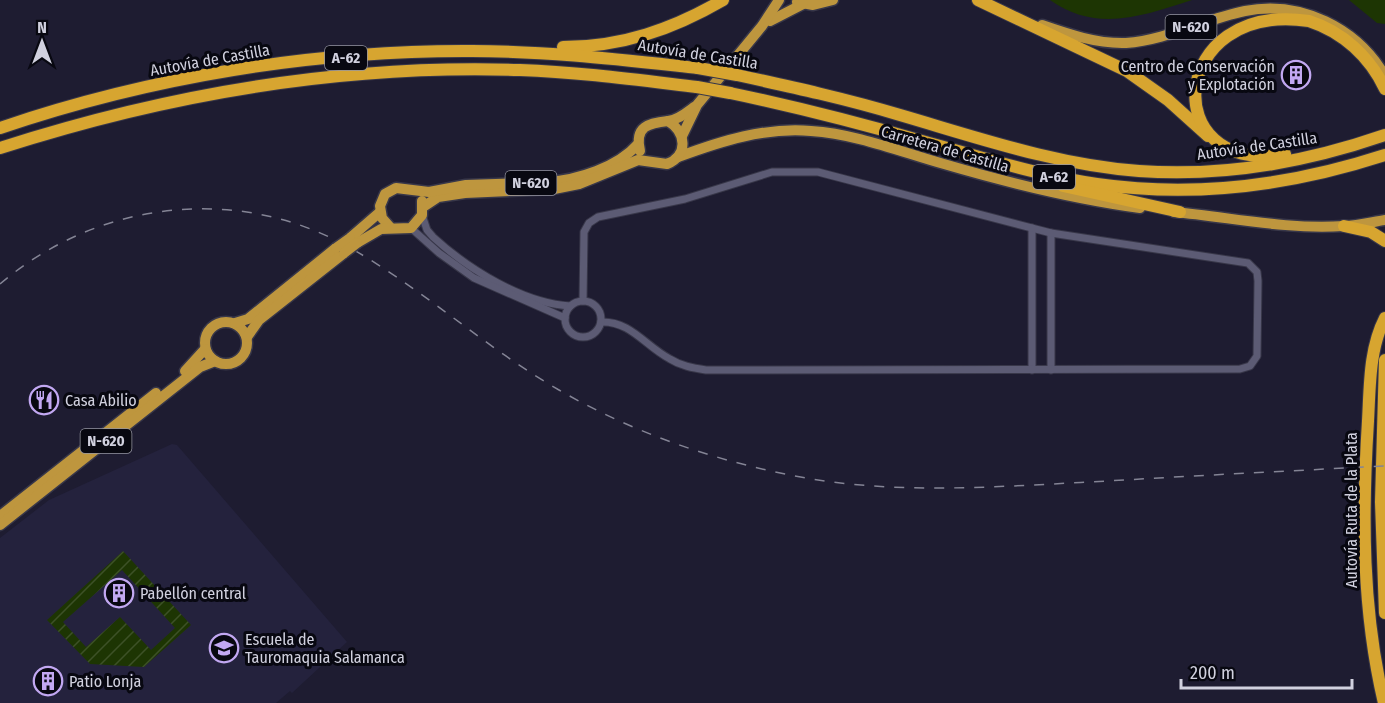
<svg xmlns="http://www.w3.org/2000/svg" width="1385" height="703" font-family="'Fira Sans Condensed',sans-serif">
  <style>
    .built { fill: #24223d }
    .grass { fill: #1d3503 }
    .garden { fill: url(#garden-furrows); fill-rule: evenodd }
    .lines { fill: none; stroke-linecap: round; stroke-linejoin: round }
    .minor-casing { stroke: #383749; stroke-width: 9 }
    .trunk-casing { stroke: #383749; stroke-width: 13 }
    .motorway-casing { stroke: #383749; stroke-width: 14 }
    .minor { stroke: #5c5b74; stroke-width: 7 }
    .trunk { stroke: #be963e; stroke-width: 10 }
    .motorway { stroke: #d7a530; stroke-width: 12 }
    .rail { stroke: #848495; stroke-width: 1.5; stroke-dasharray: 10 10; stroke-linecap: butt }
    .trunk-bridge-casing { stroke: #383749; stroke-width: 13; stroke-linecap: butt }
    .motorway-bridge-casing { stroke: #383749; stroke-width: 14; stroke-linecap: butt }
    .trunk-bridge { stroke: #be963e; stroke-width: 10 }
    .motorway-bridge { stroke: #d7a530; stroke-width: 12 }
    .labels { text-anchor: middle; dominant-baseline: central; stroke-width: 6; stroke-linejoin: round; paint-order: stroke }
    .shield { fill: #080811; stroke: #9595a1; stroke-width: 1.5 }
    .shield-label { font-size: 15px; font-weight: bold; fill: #d1d1df }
    .street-label { font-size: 16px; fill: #d1d1df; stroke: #080811 }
    .poi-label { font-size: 16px; fill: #d1d1df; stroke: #080811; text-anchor: start }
  </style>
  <defs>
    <pattern id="garden-furrows" width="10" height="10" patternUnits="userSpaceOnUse" patternTransform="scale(1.5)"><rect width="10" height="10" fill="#1d3503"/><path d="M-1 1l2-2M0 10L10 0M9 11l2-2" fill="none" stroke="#3d5127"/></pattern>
  </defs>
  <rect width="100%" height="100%" fill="#1e1c31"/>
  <path class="built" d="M172,444L177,445L347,642L292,693L290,691L276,703H0V538L49,500Z"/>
  <g class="grass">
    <path d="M1050,0H1192C1143,16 1096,33 1050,0Z"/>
    <path d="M1349,0H1385V24L1377,23Z"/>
  </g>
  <path class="garden" d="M123,551L191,625L144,667L90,664L47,620ZM122,570L175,628L151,650L120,617L86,647L63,622Z"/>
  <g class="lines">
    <g class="minor-casing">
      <g id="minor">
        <path d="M422,215L427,230L433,237C468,269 522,303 570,306"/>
        <path d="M411,228L439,253L474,278L565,318"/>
        <path d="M1032,228V370"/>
        <path d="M1051,233V370"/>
        <path d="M583,301L584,232L589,223L598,217L685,199L772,172H818L1051,233L1248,263L1257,272L1258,281L1257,356L1250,366L1240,369L706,370C693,368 681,366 670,359C645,346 631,321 601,322"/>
        <circle cx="583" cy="319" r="18"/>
      </g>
    </g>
    <g class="trunk-casing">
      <g id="trunk">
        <path d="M797,2L813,5L833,0"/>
        <path d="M770,21L803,4"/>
        <path d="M1042,25C1068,34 1097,44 1126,43C1167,40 1205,19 1245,11C1301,0 1357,28 1385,76"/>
        <path d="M682,136L697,105L762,26L779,0"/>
        <path d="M640,151C634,126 649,123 668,121C678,120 686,113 694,107"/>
        <path d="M678,157C721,141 765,127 811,131C857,134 901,152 944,164C1009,183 1073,199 1140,208"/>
        <path d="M547,182C578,180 618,167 638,144"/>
        <path d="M423,207L438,197L465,193L554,189L579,184L638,160L667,164C689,155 686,132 668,121"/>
        <path d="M1174,212C1230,217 1287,230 1344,226C1358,226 1372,222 1385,220"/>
        <path d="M390,227L382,218L380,206L385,194L396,188L429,192L466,185L522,183"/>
        <path d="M350,238L380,212"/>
        <path d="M357,243L381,229L411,228L422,215V201"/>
        <circle cx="226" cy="343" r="21"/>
        <path d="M235,323L248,319L336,248"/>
        <path d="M247,337L259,320L344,253"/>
        <path d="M185,371L205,349"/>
        <path d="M0,516L156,393"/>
        <path d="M0,525L200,367L215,361"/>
      </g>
    </g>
    <g class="motorway-casing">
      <g id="motorway">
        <path d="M978,0L1127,71L1168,100L1208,136"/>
        <path d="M563,47C622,47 673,29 723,0"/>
        <path d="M737,75C792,87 847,99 900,115C979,138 1057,165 1139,171C1222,177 1307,162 1385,135"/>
        <path d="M730,93C797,107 863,124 929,143C985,158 1040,176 1097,184C1194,198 1293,185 1385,155"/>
        <path d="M0,128C150,77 314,50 472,51C548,51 623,60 698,68"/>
        <path d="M0,148C168,94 343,64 520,70C579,72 638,80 697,87"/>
        <path d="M1285,154C1156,176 1168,0 1309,21C1343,32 1370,57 1385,89"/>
        <path d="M1063,186L1180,212"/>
        <path d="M1344,226L1371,232L1385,241"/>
        <path d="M1385,360L1381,502L1385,613"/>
        <path d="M1384,703C1362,610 1362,516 1368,421C1370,386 1369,349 1385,318"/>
      </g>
    </g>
    <use href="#minor" class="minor"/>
    <use href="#trunk" class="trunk"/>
    <use href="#motorway" class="motorway"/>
    <path class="rail" d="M0,284C96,202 233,184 345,245C421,287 484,347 559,390C632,432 712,460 795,476C892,495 991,487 1090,482C1188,476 1287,471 1385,466"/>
    <g class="trunk-bridge-casing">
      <g id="trunk-bridge">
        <path d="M336,248L350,238"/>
        <path d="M344,253L357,243"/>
      </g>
    </g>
    <g class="motorway-bridge-casing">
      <g id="motorway-bridge">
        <path d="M698,68L737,75"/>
        <path d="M697,87L730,93"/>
      </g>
    </g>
    <use href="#trunk-bridge" class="trunk-bridge"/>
    <use href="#motorway-bridge" class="motorway-bridge"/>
  </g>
  <defs>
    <g id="building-ring" transform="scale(1.5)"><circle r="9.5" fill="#080811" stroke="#c2a8f2" stroke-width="1.5"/><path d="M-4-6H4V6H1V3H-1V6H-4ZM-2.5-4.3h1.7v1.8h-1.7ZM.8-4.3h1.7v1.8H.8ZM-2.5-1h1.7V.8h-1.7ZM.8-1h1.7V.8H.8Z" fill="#c2a8f2"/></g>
    <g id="restaurant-ring" transform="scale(1.5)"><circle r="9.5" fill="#080811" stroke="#c2a8f2" stroke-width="1.5"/><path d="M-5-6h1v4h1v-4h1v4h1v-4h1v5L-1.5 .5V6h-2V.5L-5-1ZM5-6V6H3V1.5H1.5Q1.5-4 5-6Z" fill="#c2a8f2"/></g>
    <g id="school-ring" transform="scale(1.5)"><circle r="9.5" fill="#080811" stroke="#c2a8f2" stroke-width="1.5"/><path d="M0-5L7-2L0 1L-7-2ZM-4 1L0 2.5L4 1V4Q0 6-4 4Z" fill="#c2a8f2"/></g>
  </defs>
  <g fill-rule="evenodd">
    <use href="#building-ring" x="1296" y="75"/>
    <use href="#restaurant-ring" x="44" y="400"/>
    <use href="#building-ring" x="119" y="593"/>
    <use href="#school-ring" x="224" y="648"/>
    <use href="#building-ring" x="48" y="681"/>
  </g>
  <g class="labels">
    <g class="shield">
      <rect x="1165.5" y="15" width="51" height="24" rx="4.5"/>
      <rect x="325" y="46" width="42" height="24" rx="4.5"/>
      <rect x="1033" y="165" width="42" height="24" rx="4.5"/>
      <rect x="505.5" y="171" width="51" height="24" rx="4.5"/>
      <rect x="80.5" y="429" width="51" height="24" rx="4.5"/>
    </g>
    <g class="shield-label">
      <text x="1191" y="27">N-620</text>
      <text x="346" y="58">A-62</text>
      <text x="1054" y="177">A-62</text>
      <text x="531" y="183">N-620</text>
      <text x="106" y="441">N-620</text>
    </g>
    <g class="street-label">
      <text transform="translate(698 54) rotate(9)">Autovía de Castilla</text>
      <text transform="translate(210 60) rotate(-10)">Autovía de Castilla</text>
      <text transform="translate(1257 146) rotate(-8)">Autovía de Castilla</text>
      <text transform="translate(945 149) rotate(16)">Carretera de Castilla</text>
      <text transform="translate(1351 510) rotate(-90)">Autovía Ruta de la Plata</text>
    </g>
    <g class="poi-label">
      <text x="1275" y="66" text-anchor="end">Centro de Conservación<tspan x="1275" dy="18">y Explotación</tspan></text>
      <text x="65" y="400">Casa Abilio</text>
      <text x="140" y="593">Pabellón central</text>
      <text x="245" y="639">Escuela de<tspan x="245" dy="18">Tauromaquia Salamanca</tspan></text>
      <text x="69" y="681">Patio Lonja</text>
    </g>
  </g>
  <g transform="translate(42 42)" stroke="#080811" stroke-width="4.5" paint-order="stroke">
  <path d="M0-4.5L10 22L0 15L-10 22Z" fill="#d1d1df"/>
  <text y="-9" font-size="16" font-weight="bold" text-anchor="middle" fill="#d1d1df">N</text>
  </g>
  <path d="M1181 679v9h171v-9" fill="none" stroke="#d1d1df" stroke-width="3"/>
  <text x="1190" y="679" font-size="18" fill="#d1d1df" stroke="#080811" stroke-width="4.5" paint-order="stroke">200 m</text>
</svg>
